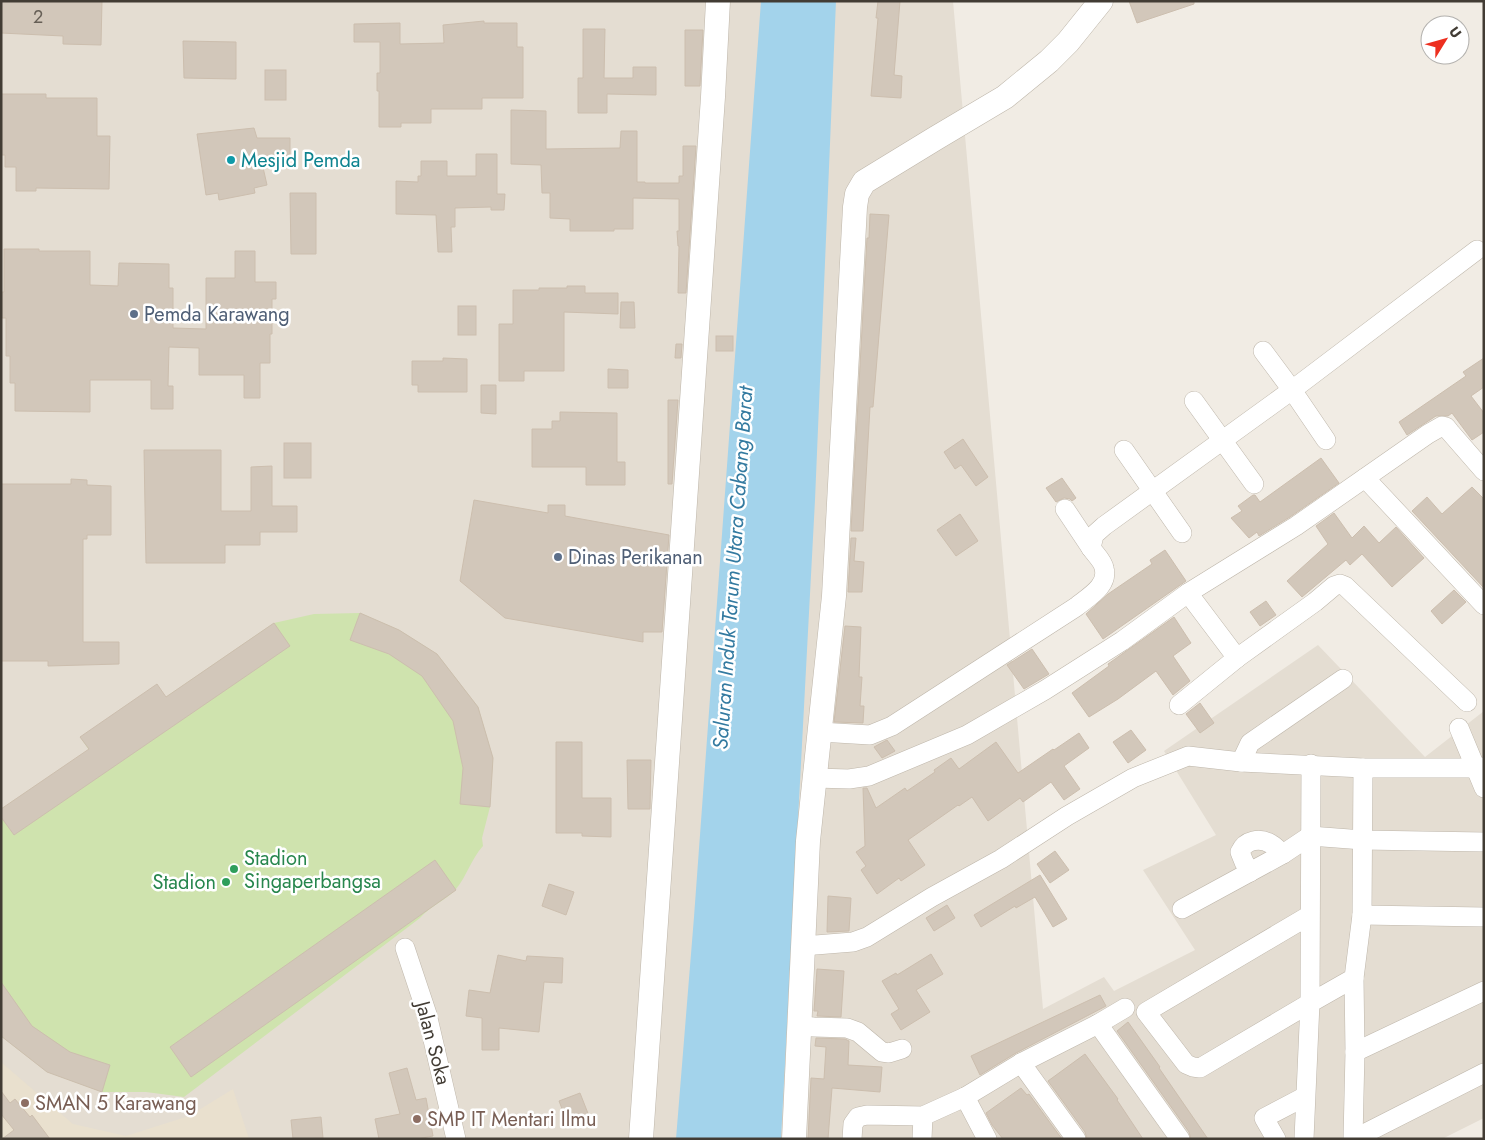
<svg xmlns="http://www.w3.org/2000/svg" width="1485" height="1140" font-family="Jost,sans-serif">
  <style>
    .residential { fill: #e4ddd2 }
    .education { fill: #e9e0ce }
    .green { fill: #cfe3ae }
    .water { fill: #a3d3eb }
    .building { fill: #d2c7ba; stroke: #ccbeae }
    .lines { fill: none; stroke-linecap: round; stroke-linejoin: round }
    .minor-casing { stroke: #beb6aa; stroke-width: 20 }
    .tertiary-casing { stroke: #beb6aa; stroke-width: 25 }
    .minor { stroke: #fff; stroke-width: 19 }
    .tertiary { stroke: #fff; stroke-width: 24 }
    .culture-dot { fill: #0f9aa8; stroke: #fff; stroke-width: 2 }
    .service-dot { fill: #5c6f8a; stroke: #fff; stroke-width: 2 }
    .leisure-dot { fill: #2e9e5b; stroke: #fff; stroke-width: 2 }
    .education-dot { fill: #8d6e63; stroke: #fff; stroke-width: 2 }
    .labels { text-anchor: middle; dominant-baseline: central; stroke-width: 5; stroke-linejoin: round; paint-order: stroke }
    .number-label { font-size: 18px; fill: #665f56 }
    .culture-label { font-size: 20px; fill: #0d838f; stroke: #fff; text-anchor: start }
    .service-label { font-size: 20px; fill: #4e5e75; stroke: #fff; text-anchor: start }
    .leisure-label { font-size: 20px; fill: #27864d; stroke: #fff; text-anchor: start }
    .street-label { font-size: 20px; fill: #423c34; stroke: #fff }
    .education-label { font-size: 20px; fill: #785e54; stroke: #fff; text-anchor: start }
    .water-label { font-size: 21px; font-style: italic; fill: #337aa0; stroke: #fff }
  </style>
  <rect width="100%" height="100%" fill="#f1ece4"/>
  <path class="residential" d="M1,1H953L1043,1009L1104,977L1114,991L1195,950L1143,870L1216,835L1164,751L1318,645L1425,757L1484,711V1118L1442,1139H1Z"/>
  <path class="education" d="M1,1062L73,1124L126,1136L189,1116L233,1089L249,1139H1Z"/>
  <path class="green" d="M360,613L399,630L437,654L478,707L493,758L490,807L482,838L483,846C471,859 467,876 456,889C448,899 430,906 420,918L184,1097L146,1092H102L47,1072L1,1036V809L89,750L80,737L166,697L274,623L314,614Z"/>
  <path class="water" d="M761,1H836L815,500L781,1139H676L694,917Z"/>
  <g class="building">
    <path d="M1,1H102L101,45L63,44V36L1,33Z"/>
    <path d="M878,1H900L894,75L902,76L901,98L871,96L878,18H876Z"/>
    <path d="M1129,1H1194V4L1137,23Z"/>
    <path d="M484,21V23H517V47H523V98H482V109H431V123H401V127H379V91H377V73H380V42H354V24L400,23V44L444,43L443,25Z"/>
    <path d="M583,29H605L604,78H633V67H656V95L607,94V113H578V78H583Z"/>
    <path d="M685,30H703L700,86H685Z"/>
    <path d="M183,41L236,42V79L184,78Z"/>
    <rect x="265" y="70" width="21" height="30"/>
    <path d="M1,94H46V98H97V136H110L109,189L36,188V191H16V167H5V155H1Z"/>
    <path d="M511,110L546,111V149L620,148L621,131H637V182H645V183H679V176H683V146H696L686,293H678L679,246H678L677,231H679V199L633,198V229H614V231H570V219L550,218V193H542L541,165L511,164Z"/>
    <path d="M254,128L257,138H290V163H262L267,185L254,188L255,193L219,200L218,193L206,195L197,134Z"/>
    <path d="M476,154H497V194H505L504,210H491V207L455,208V227H451L452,252H438L436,215L396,214V181L418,182V176H421V161H447V176H476Z"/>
    <path d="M290,193H316V254H291Z"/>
    <path d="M870,214L889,215L873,407H870L863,531H851L867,238H869Z"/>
    <path d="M4,249H39V251H90V285L118,286L119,263L169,264V288H173V328L206,329V278H235V251H255V282H276V299H272V334H270V363H260V398H244V375H199V348L169,347L168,386H173V409H151V380H90V412L15,411V383H10V356H6V318H2V292H4Z"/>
    <path d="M567,286H585V293H618V314L564,312V371H524V381H499V324H513V290H539V288H567Z"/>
    <path d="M621,302H634L635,328H620Z"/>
    <rect x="458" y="306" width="18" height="29"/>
    <rect x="716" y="336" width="17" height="15"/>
    <path d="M676,344H682L681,358H675Z"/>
    <path d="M443,358L467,359V392H418V385H412V361H443Z"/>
    <path d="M1484,358V387L1471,396L1484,413V432L1472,440L1452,413L1448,416H1436L1407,435L1399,422L1466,376L1463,372Z"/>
    <path d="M608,369L628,370V388H608Z"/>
    <path d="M481,385H496V414L481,413Z"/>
    <path d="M668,400H678L672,484H668Z"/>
    <path d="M560,412L617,413V462H625V485H586V467H532V429H552V421H560Z"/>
    <path d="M963,439L988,477L976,486L961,465L955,469L944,452Z"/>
    <rect x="284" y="443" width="27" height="35"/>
    <path d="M144,450H221V511H251V467L272,466V506H297V532H260V545H225V563H146Z"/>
    <path d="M1321,458L1339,483L1290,517L1259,536L1257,532L1249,538L1231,518L1242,511L1238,506L1253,495H1255L1260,502Z"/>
    <path d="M1062,478L1076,498L1072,501L1070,499L1064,498L1056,502L1046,488Z"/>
    <path d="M71,479L87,480V485L111,486V535H87V539H83V642H119V664L48,666V661H1V484H71Z"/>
    <path d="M1472,487L1484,499V588L1412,511L1427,497L1442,514Z"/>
    <path d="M474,500L548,513V505H565V516L669,535L662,632H643V642L505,618L460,581Z"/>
    <path d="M1334,513L1352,538L1364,526L1379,543L1396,527L1424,558L1392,587L1362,554L1350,565L1346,560L1302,597L1287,581L1328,544L1316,526Z"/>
    <path d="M960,514L978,541L956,556L937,530Z"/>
    <path d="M851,538H856L854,561L864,562L862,592H848Z"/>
    <path d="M1165,550L1186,581L1103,639L1086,614L1108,594L1152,564L1150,560Z"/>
    <path d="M1454,590L1466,602L1442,624L1431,611Z"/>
    <path d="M1266,601L1276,615L1260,626L1250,612Z"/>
    <path d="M360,613L399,630L437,654L478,707L493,758L490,807L460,804L463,768L453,721L422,676L389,654L350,640Z"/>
    <path d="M1174,617L1191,643L1173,656L1190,681L1173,695L1156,671L1118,699L1089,717L1072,693L1109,666L1108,664Z"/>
    <path d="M274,623L290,646L14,835L1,817V809L89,749L80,737L157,684L166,697Z"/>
    <path d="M845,626L861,627L859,677H862L860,706H864L863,723L834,722Z"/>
    <path d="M1032,649L1049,674L1024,689L1007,665Z"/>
    <path d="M1200,703L1214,723L1200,733L1186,714Z"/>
    <path d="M1131,730L1146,750L1128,763L1113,742Z"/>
    <path d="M1079,733L1089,748L1064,766L1080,789L1064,800L1051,782L1023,802L1020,798L988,821L972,797L959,806L958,805L908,840L925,865L901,881L899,878L877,894L861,870L866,866L856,852L865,846L863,788H867L876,808L905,788L907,791L935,772L934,770L951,758L959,769L996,742L1018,773L1053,749L1054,750Z"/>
    <path d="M887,740L895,751L882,758L874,747Z"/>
    <path d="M556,742H582V798H611V837L582,836V833H556Z"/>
    <path d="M627,760H651L650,809H628Z"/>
    <path d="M1055,851L1069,870L1050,883L1037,864Z"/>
    <path d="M435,860L456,890L191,1077L170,1047Z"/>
    <path d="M1040,875L1067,919L1053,927L1035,897L1016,908L1015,906L981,927L974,915Z"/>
    <path d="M549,884L574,892L566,915L542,906Z"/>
    <path d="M828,896L851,898L849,931L827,932Z"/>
    <path d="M947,905L955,918L934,931L926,918Z"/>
    <path d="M931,954L943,974L916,990L930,1012L901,1030L891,1014L899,1009L882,981L896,973L897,975Z"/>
    <path d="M498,955L526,961L527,956L563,958L562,983L544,982L539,1032L499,1028V1050H482V1018L466,1016L469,990L490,993Z"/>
    <path d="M817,969L844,971L841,1017L817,1016L818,1011H814Z"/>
    <path d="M1,982L32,1026L70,1052L110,1065L102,1092L47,1072L1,1036Z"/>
    <path d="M1100,995L1106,1006L1016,1053L980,1075L971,1056Z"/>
    <path d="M1128,1022L1160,1067L1159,1068L1208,1139H1191L1189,1132L1117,1031Z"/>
    <path d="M816,1038L845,1039L849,1041L848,1065L882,1067L880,1092L832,1088L828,1139H808L811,1078L824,1079L826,1047L815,1046Z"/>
    <path d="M1085,1054L1118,1099L1117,1100L1143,1139H1087L1085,1132L1048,1081Z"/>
    <path d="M407,1068L416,1100L426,1098L433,1136L417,1139H379L375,1119L400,1114L389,1073Z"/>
    <path d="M1021,1088L1027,1095L1029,1094L1062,1139H1003L992,1125L986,1113Z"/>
    <path d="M1,1091L10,1103L15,1099L30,1117L32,1115L50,1139H2L14,1130L1,1114Z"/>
    <path d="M580,1093L589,1116L568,1124L559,1101Z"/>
    <path d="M321,1117L323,1138L293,1139L291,1120Z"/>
  </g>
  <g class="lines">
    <g class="minor-casing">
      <g id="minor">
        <path d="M1263,351L1292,390L1326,440"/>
        <path d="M1194,401L1254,484"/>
        <path d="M1124,450L1182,533"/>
        <path d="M1365,478L1484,605"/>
        <path d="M1065,509L1091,548"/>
        <path d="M1188,593L1237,658L1315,602L1334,586L1340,584L1345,586L1467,702"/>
        <path d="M1179,705L1237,658"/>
        <path d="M1459,728L1484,788"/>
        <path d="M820,732L870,735L892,726L1076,607C1088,597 1109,586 1104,568C1103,561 1095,554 1091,548L1094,535L1104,526L1292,390L1477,250"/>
        <path d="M1241,762L1250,743L1343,679"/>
        <path d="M1363,768L1362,915L1484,917"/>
        <path d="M815,778L849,779L869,776L967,735L1045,690L1122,641L1188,593L1296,526L1428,434L1442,426L1446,427L1450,432L1484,471"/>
        <path d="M1250,872L1244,862L1240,852C1245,840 1260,837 1271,844C1275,846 1279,851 1283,854"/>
        <path d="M1182,909L1283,854L1310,836L1363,840L1484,842"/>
        <path d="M1310,915L1146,1012L1186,1064L1193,1067L1200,1068L1310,1003L1311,764"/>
        <path d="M803,946L853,942L867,937L932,897L1001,859L1067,816L1133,778L1188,756L1241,762L1363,768H1475L1484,767"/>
        <path d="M405,948L427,1014L456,1139"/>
        <path d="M1098,1024L1180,1139"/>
        <path d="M800,1026L814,1027L847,1028L858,1032L882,1052L889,1053L902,1049"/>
        <path d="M1355,1052L1484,991"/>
        <path d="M1021,1063L1076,1139"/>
        <path d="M965,1097L987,1139"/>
        <path d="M852,1139L853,1124L858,1117L867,1115L923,1116L965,1097L1021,1063L1098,1024L1125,1008"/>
        <path d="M922,1139L923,1116"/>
        <path d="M1276,1139L1264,1118L1302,1098"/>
        <path d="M1304,1139L1310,1003L1354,978L1362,915"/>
        <path d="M1353,1139L1355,1052L1354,978"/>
        <path d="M1354,1139L1484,1073"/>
      </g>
    </g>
    <g class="tertiary-casing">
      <g id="tertiary">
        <path d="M641,1139L713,97L718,1"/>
        <path d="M794,1139L808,841L834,596L855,207L857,194L864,182L936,138L1005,97L1049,61L1068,42L1101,1"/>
      </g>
    </g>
    <use href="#minor" class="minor"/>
    <use href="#tertiary" class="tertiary"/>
  </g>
  <circle class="culture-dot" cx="231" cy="160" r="5"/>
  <g class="service-dot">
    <circle cx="134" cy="314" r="5"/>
    <circle cx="558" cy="557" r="5"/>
  </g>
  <g class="leisure-dot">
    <circle cx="234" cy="869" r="5"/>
    <circle cx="226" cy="882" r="5"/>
  </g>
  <g class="education-dot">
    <circle cx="25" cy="1103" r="5"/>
    <circle cx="417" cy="1119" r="5"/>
  </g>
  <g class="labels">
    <g class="number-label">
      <text x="38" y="17">2</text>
    </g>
    <g class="culture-label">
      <text x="241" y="160">Mesjid Pemda</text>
    </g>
    <g class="service-label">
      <text x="144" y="314">Pemda Karawang</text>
      <text x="568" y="557">Dinas Perikanan</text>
    </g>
    <g class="leisure-label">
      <text x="244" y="858">Stadion<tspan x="244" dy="23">Singaperbangsa</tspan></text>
      <text x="216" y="882" text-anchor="end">Stadion</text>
    </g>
    <g class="street-label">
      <text transform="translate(433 1043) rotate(75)">Jalan Soka</text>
    </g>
    <g class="education-label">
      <text x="35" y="1103">SMAN 5 Karawang</text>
      <text x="427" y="1119">SMP IT Mentari Ilmu</text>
    </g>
    <g class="water-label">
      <text transform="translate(733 568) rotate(-86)">Saluran Induk Tarum Utara Cabang Barat</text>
    </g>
  </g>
  <rect width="1485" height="1140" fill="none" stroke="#423c34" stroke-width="5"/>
  <g transform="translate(1445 40) rotate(53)"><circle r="24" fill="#ffffff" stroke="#b3b1ae"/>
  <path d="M0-4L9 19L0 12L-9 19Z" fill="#ed2f1f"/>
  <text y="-8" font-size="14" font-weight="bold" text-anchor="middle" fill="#423c34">U</text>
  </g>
</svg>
